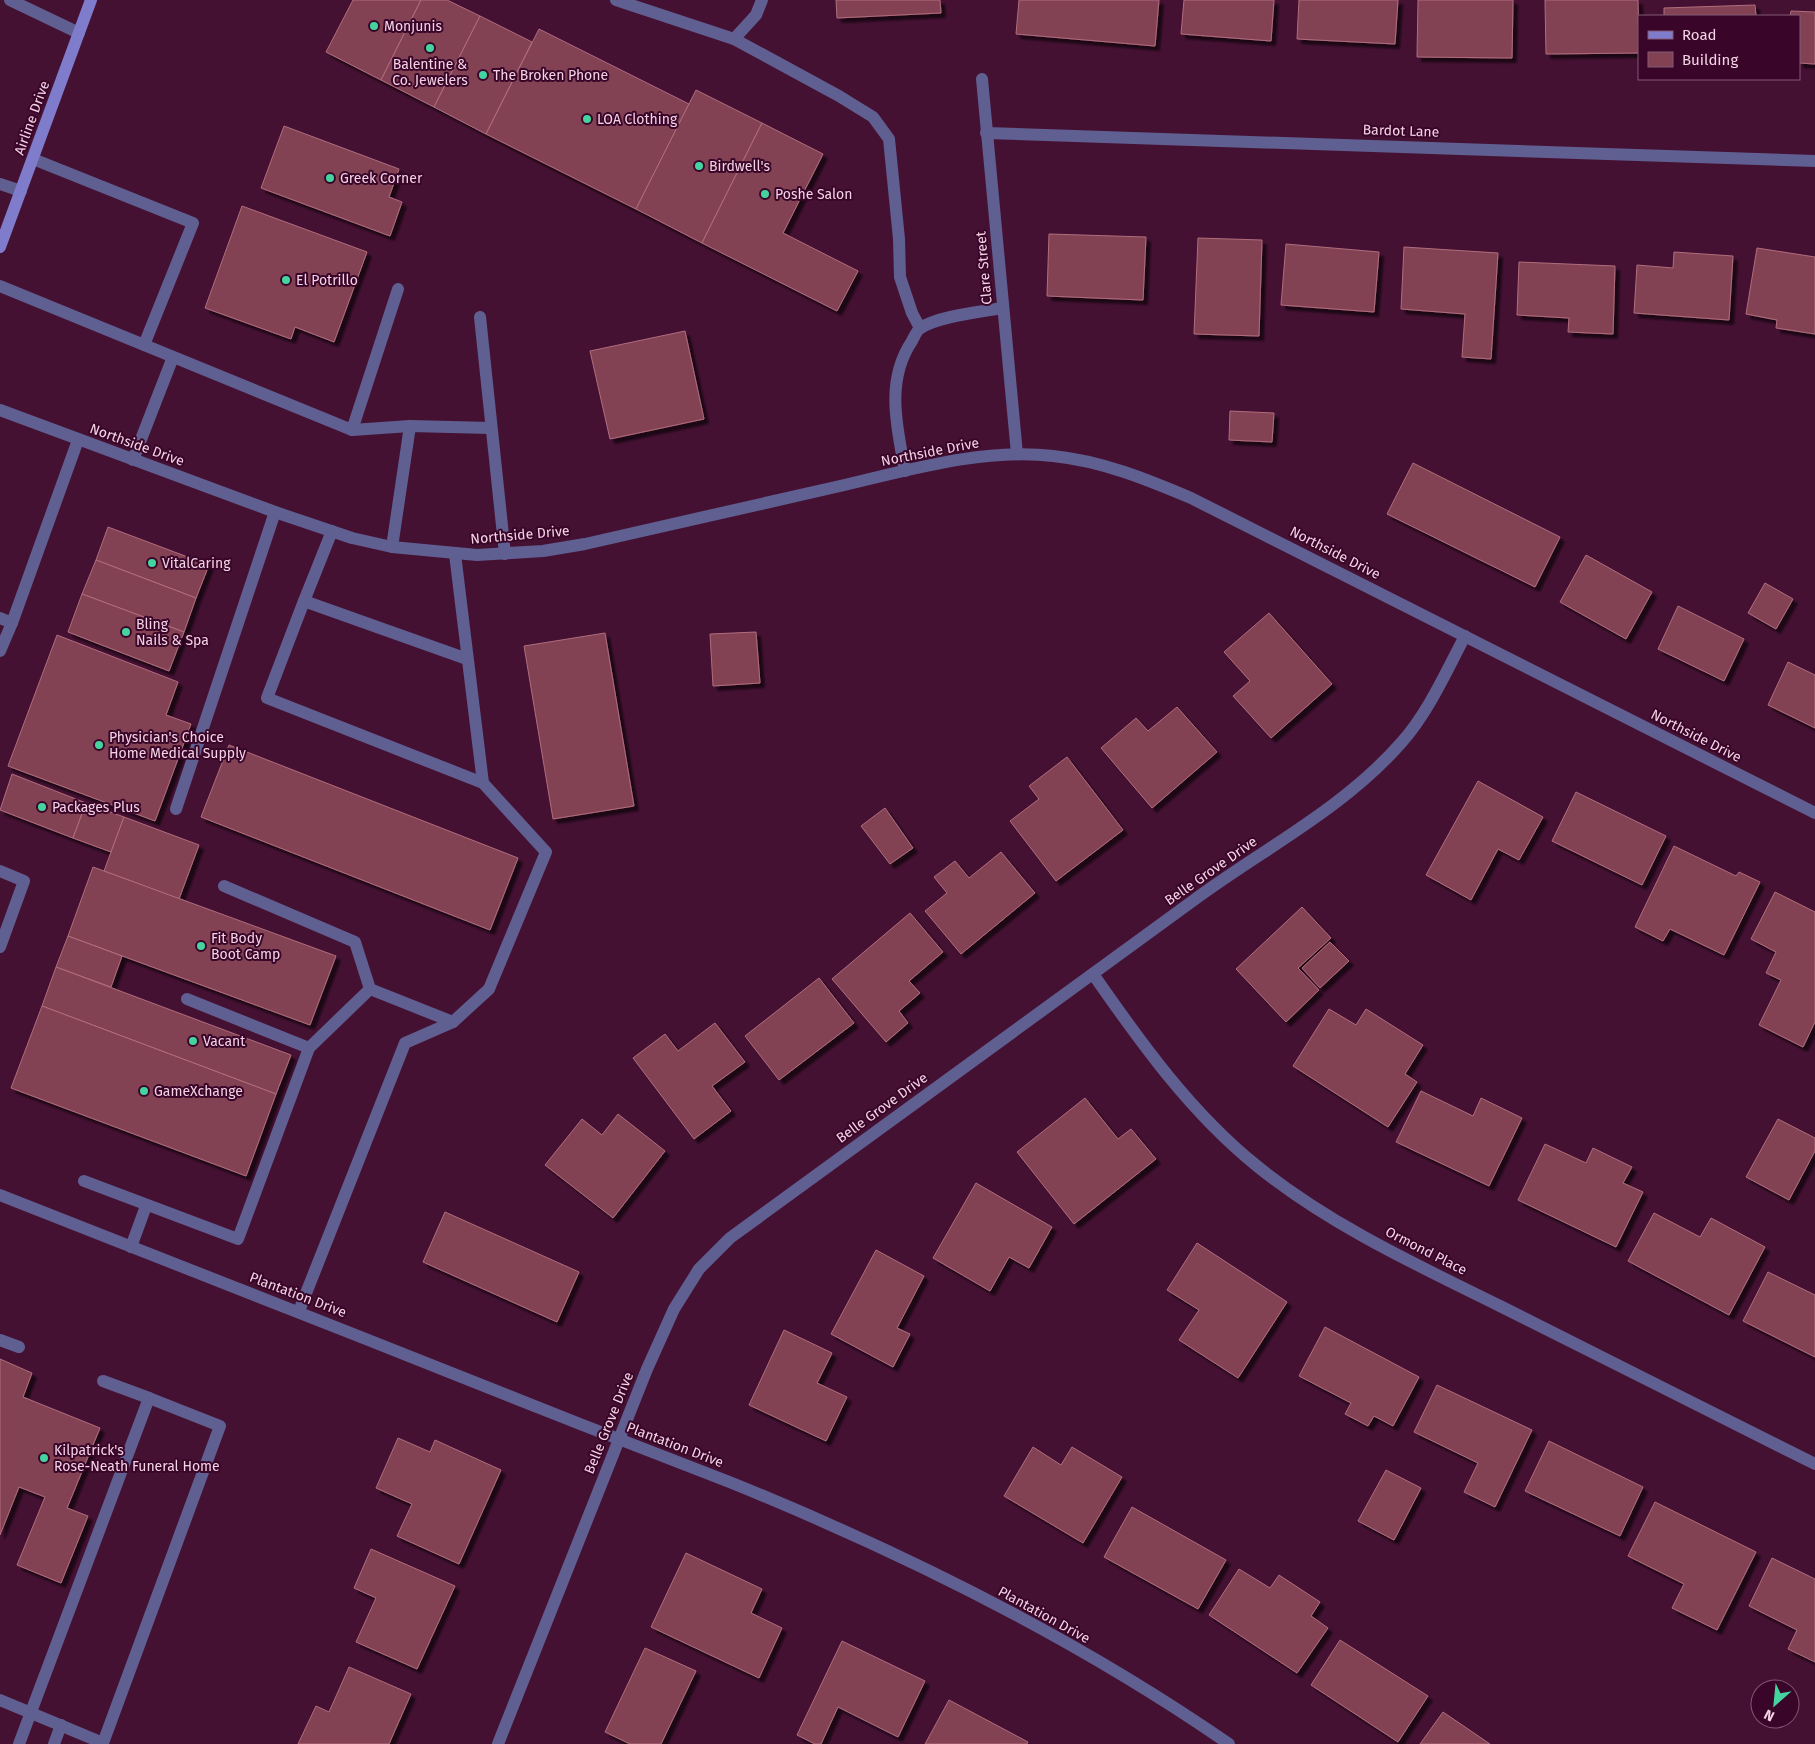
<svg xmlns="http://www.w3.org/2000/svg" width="1815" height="1744" font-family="'Fira Sans',sans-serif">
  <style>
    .building { fill: #824253; stroke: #b16d7d; filter: url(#shadow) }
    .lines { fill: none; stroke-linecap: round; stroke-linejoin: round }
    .service { stroke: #605f91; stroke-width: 12 }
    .minor { stroke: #605f91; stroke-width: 12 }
    .secondary { stroke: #7f7ccc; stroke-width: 12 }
    .poi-dot { fill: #45d49f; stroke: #390629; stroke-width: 2 }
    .labels { text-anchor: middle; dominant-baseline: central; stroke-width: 4; stroke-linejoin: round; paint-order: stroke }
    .poi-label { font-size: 14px; fill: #f4d3e5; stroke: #390629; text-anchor: start }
    .street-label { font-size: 14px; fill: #f4d3e5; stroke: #390629 }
  </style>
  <defs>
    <filter id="shadow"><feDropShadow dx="4.5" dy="4.5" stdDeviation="1" flood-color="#0009"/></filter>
  </defs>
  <rect width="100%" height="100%" fill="#451133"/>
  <g class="building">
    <path d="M353,0H421L381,80L326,52Z"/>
    <path d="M421,0H447L480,16L434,107L381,80Z"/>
    <path d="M836,0H940L941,13L837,18Z"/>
    <path d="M1019,0H1159L1155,46L1016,34Z"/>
    <path d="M1184,0H1274L1271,41L1181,34Z"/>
    <path d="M1299,0H1398L1395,44L1297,39Z"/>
    <path d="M1418,0H1513L1512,58L1417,57Z"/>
    <path d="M1545,0H1638L1639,53L1546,54Z"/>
    <path d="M1755,5L1756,16H1664V8Z"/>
    <path d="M1791,11L1815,12V64L1799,63V16H1790Z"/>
    <path d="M480,16L532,42L486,134L434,107Z"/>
    <path d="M539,29L689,104L636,209L486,134Z"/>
    <path d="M696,90L762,123L702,243L636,209Z"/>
    <path d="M762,123L823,154L783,233L858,271L837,311L702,243Z"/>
    <path d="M284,126L399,169L389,197L402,202L390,236L261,188Z"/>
    <path d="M242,206L367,252L334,342L295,327L291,339L205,308Z"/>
    <path d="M1049,234L1146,237L1143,300L1047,296Z"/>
    <path d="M1198,238L1262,240L1259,336L1194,334Z"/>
    <path d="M1286,244L1379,252L1374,312L1281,305Z"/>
    <path d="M1404,247L1498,253L1491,359L1462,357L1465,314L1401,309Z"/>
    <path d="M1757,248L1815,257V334L1776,328L1777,320L1746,314Z"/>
    <path d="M1674,252L1733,256L1729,320L1634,313L1637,265L1673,268Z"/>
    <path d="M1519,262L1615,266L1613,334L1568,332L1569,318L1517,315Z"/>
    <path d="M685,331L704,419L610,439L590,351Z"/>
    <path d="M1230,411L1274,413L1272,442L1229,440Z"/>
    <path d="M1413,463L1560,537L1535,587L1387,514Z"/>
    <path d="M108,527L209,565L196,598L96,560Z"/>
    <path d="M1586,555L1652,592L1626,639L1560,602Z"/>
    <path d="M96,560L196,598L184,632L82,594Z"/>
    <path d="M1765,583L1793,599L1776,629L1748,613Z"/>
    <path d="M82,594L184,632L169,671L68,632Z"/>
    <path d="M1678,606L1744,639L1724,681L1658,649Z"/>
    <path d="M1269,613L1332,684L1271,738L1233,696L1250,681L1224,652Z"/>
    <path d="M756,632L760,683L713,686L710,634Z"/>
    <path d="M605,633L634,806L553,819L524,646Z"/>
    <path d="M57,635L178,682L166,715L191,724L155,821L8,766Z"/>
    <path d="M1788,662L1815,675V728L1768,705Z"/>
    <path d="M1177,707L1217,752L1152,808L1101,748L1136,718L1148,731Z"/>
    <path d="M229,745L518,858L490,930L201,817Z"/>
    <path d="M1067,757L1123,830L1056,881L1010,821L1039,799L1029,786Z"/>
    <path d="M12,774L86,803L73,838L0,810Z"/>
    <path d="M1478,781L1543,817L1519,860L1498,849L1471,900L1426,875Z"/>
    <path d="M1576,792L1666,836L1642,885L1552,841Z"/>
    <path d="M86,803L124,817L111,852L73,838Z"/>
    <path d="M885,808L913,848L890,864L861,826Z"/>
    <path d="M124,817L199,845L179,899L104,871Z"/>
    <path d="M1674,846L1736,876L1739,872L1760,882L1724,955L1670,929L1663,941L1635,927Z"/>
    <path d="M1001,852L1035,893L961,954L925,911L947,893L934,877L955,861L969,878Z"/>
    <path d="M93,867L336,956L310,1025L68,936Z"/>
    <path d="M1775,892L1815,912V1022L1803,1047L1759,1025L1781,980L1766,973L1776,952L1751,939Z"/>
    <path d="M1302,907L1331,938L1298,968L1319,990L1286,1022L1236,969Z"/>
    <path d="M910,913L943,952L909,981L920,993L899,1011L908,1023L886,1042L832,979Z"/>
    <path d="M68,936L122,956L111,987L56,967Z"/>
    <path d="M1330,942L1349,961L1320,988L1302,968Z"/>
    <path d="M56,967L291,1055L276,1094L42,1006Z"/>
    <path d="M819,978L854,1023L779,1080L745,1036Z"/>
    <path d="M42,1006L276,1094L246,1176L11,1088Z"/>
    <path d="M1329,1009L1356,1025L1366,1009L1423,1045L1405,1074L1417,1082L1388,1127L1293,1066Z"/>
    <path d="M715,1023L745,1062L712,1086L731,1111L694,1139L633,1058L665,1034L678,1051Z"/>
    <path d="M1421,1091L1473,1116L1481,1098L1522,1118L1489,1186L1396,1142Z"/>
    <path d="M1085,1098L1118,1139L1131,1129L1156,1159L1074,1224L1017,1152Z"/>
    <path d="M618,1114L665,1151L613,1218L545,1165L582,1119L602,1135Z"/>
    <path d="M1778,1119L1815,1138V1151L1789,1200L1746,1177Z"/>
    <path d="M1545,1144L1586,1163L1593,1148L1632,1167L1623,1183L1643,1192L1616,1247L1518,1200Z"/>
    <path d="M976,1183L1052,1227L1029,1268L1009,1257L990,1291L933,1258Z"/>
    <path d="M445,1212L579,1272L557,1322L423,1262Z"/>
    <path d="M1654,1213L1700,1237L1711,1218L1765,1247L1729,1315L1628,1261Z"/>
    <path d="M1197,1243L1287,1302L1238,1378L1179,1340L1199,1310L1167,1290Z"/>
    <path d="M876,1250L924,1276L897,1328L910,1334L893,1367L831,1334Z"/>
    <path d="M1768,1272L1815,1295V1357L1743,1321Z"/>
    <path d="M1325,1327L1419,1377L1393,1426L1374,1416L1368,1426L1345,1414L1351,1403L1299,1376Z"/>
    <path d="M784,1330L832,1353L817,1383L847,1397L826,1441L749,1405Z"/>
    <path d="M0,1359L32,1373L23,1397L100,1428L67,1508L88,1516L61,1583L17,1565L45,1497L19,1487L0,1535Z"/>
    <path d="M1437,1385L1532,1430L1495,1507L1464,1492L1478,1463L1414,1432Z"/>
    <path d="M398,1438L430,1452L435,1440L501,1470L459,1564L397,1536L412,1504L376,1488Z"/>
    <path d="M1549,1441L1643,1487L1620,1536L1525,1491Z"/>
    <path d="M1033,1447L1061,1465L1072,1447L1122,1477L1083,1543L1004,1496Z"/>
    <path d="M1386,1470L1421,1488L1394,1540L1358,1521Z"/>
    <path d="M1655,1502L1756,1552L1717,1630L1672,1608L1684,1584L1628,1556Z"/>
    <path d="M1132,1507L1226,1560L1198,1609L1104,1557Z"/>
    <path d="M371,1549L455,1586L417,1669L356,1642L376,1598L354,1588Z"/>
    <path d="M686,1553L762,1589L751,1613L782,1628L759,1678L651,1627Z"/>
    <path d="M1772,1558L1815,1579V1662L1788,1649L1797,1630L1749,1606Z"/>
    <path d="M1239,1569L1270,1588L1279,1575L1320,1602L1311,1616L1328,1628L1297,1673L1209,1615Z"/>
    <path d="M1340,1640L1428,1696L1398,1742L1311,1685Z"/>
    <path d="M842,1641L925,1681L898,1737L838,1707L821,1744H815L797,1735Z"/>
    <path d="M645,1648L696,1671L661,1744H630L605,1732Z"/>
    <path d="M349,1667L411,1694L389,1744H298L316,1706L329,1712Z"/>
    <path d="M949,1700L1028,1742L1027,1744H925Z"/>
    <path d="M1443,1712L1490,1744H1420Z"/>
  </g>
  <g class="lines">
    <g class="service">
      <path d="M10,0L79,33"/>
      <path d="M616,0L734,39L839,96L873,117L889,139L899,239L900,277L912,313L920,328"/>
      <path d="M734,39L756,15L762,0"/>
      <path d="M33,159L193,223L144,345"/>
      <path d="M0,184L21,191"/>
      <path d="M0,286L352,430L410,426"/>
      <path d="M480,317L505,554"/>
      <path d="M352,430L398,289"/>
      <path d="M133,460L173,357"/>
      <path d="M905,471C897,427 885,381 912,341C914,337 917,330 921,328C935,317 983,311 1003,308"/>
      <path d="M392,547L410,426L491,428"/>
      <path d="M304,601L332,531"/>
      <path d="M0,618L12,623L78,440"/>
      <path d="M0,651L12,623"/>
      <path d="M467,659L304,601L267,698L483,783"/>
      <path d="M176,809L275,512"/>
      <path d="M0,871L24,881L0,947"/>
      <path d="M224,886L355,942L370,989"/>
      <path d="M370,989L453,1022"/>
      <path d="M309,1048L370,989"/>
      <path d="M84,1181L238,1239L309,1048L187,999"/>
      <path d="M131,1247L146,1206"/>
      <path d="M299,1311L405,1043L453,1022L489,989L546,852L483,783L455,554"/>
      <path d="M0,1340L19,1347"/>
      <path d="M103,1381L149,1398"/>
      <path d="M0,1700L103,1743L220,1426L149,1398L31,1712L19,1744"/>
      <path d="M54,1744L61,1725"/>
    </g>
    <g class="minor">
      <path d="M982,79L1017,454"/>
      <path d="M986,133L1815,161"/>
      <path d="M0,410L275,512L352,538L392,547L477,555L543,551L585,544C670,525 755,506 840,486C909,470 982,448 1053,456C1102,461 1146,479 1191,498L1815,813"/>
      <path d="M1093,974C1141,1043 1191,1113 1257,1166C1330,1225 1417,1265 1500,1306C1605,1359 1710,1411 1815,1464"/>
      <path d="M0,1195C193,1271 387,1347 580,1424C631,1444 681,1463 732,1483C904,1553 1076,1638 1229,1744"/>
      <path d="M498,1744L647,1369L674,1309L699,1269L730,1238C884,1125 1039,1013 1194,900C1263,849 1343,809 1401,743C1428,713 1446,672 1465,636"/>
    </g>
    <path class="secondary" d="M0,247L91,0"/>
  </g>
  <g class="poi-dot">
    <circle cx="374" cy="26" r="5"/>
    <circle cx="430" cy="48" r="5"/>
    <circle cx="483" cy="75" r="5"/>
    <circle cx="587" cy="119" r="5"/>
    <circle cx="699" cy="166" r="5"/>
    <circle cx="330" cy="178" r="5"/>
    <circle cx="765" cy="194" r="5"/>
    <circle cx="286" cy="280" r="5"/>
    <circle cx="152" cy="563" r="5"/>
    <circle cx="126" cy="632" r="5"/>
    <circle cx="99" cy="745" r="5"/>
    <circle cx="42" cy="807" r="5"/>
    <circle cx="201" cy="946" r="5"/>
    <circle cx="193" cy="1041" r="5"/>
    <circle cx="144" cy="1091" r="5"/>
    <circle cx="44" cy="1458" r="5"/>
  </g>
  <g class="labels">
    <g class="poi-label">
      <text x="384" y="26">Monjunis</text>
      <text x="430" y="64" text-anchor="middle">Balentine &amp;<tspan x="430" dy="16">Co. Jewelers</tspan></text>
      <text x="493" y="75">The Broken Phone</text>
      <text x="597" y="119">LOA Clothing</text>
      <text x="709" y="166">Birdwell's</text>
      <text x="340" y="178">Greek Corner</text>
      <text x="775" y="194">Poshe Salon</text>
      <text x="296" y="280">El Potrillo</text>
      <text x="162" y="563">VitalCaring</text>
      <text x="136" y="624">Bling<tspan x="136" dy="16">Nails &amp; Spa</tspan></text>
      <text x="109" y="737">Physician's Choice<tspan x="109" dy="16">Home Medical Supply</tspan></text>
      <text x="52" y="807">Packages Plus</text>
      <text x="211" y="938">Fit Body<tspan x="211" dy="16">Boot Camp</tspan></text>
      <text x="203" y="1041">Vacant</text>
      <text x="154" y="1091">GameXchange</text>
      <text x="54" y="1450">Kilpatrick's<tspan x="54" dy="16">Rose-Neath Funeral Home</tspan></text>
    </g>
    <g class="street-label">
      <text transform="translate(32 118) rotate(-70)">Airline Drive</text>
      <text transform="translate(1401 131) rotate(2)">Bardot Lane</text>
      <text transform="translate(984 268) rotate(-95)">Clare Street</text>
      <text transform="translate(137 445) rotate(20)">Northside Drive</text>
      <text transform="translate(930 452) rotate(-11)">Northside Drive</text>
      <text transform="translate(520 535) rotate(-5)">Northside Drive</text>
      <text transform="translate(1335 553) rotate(27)">Northside Drive</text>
      <text transform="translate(1696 736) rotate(27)">Northside Drive</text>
      <text transform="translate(1211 871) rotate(-35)">Belle Grove Drive</text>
      <text transform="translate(882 1108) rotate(-36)">Belle Grove Drive</text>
      <text transform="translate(1426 1251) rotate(27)">Ormond Place</text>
      <text transform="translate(298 1295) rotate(21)">Plantation Drive</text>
      <text transform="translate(609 1423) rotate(-68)">Belle Grove Drive</text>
      <text transform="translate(675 1445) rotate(21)">Plantation Drive</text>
      <text transform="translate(1044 1615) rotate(29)">Plantation Drive</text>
    </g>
  </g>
  <rect x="1638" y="15" width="162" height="65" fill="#390629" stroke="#845874"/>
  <rect x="1648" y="31" width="25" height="8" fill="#7f7ccc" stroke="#845874"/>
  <text x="1682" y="40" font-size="15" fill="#f4d3e5">Road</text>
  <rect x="1648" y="52" width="25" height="15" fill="#824253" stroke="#845874"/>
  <text x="1682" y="65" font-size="15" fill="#f4d3e5">Building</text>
  <g transform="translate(1775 1704) rotate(207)"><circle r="24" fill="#390629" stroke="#845874"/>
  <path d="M0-4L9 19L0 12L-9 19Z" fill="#45d49f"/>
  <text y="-8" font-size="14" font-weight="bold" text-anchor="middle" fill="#f4d3e5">N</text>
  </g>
</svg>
